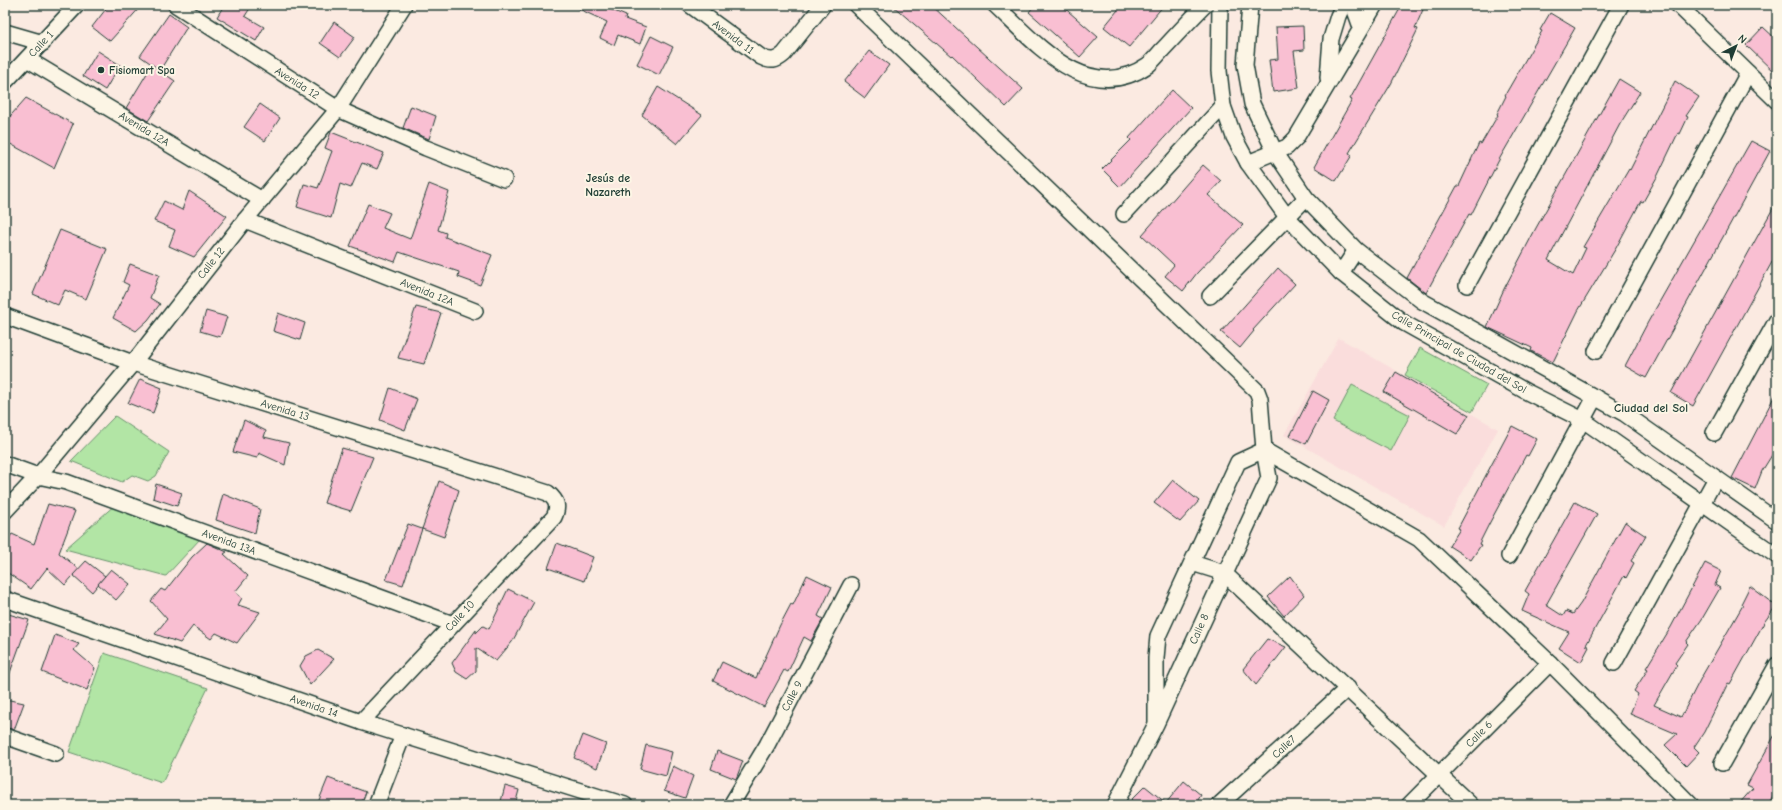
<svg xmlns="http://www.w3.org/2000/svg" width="1782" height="810" font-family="'Comic Neue',sans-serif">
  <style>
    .built { fill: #fadddc }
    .green { fill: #b2e5a5; stroke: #68916c }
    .building { fill: #f9bfd2; stroke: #1f3d34 }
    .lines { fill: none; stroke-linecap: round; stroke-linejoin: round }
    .street-casing { stroke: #1f3d34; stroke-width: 18 }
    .street { stroke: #fcf5e5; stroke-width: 15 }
    .poi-dot { fill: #1f3d34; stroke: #fcf5e5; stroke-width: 1.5 }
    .labels { text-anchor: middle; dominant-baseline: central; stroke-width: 4; stroke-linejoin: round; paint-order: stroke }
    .street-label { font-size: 11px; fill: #1f3d34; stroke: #fcf5e5 }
    .poi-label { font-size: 11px; font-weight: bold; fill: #1f3d34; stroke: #fcf5e5; text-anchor: start }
    .neighbourhood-label { font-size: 12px; font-weight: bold; fill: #1f3d34; stroke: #fcf5e5 }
  </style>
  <rect width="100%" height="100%" fill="#fbeae1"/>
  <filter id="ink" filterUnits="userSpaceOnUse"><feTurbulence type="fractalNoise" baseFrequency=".025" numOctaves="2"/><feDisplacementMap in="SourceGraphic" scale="8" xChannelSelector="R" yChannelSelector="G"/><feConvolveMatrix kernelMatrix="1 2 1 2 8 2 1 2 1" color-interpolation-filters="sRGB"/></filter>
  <g filter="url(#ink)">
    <path class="built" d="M1339,338L1498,429L1444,526L1284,435Z"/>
    <g class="green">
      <path d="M1420,348L1487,385L1472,412L1405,375Z"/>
      <path d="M1352,385L1410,415L1391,451L1333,421Z"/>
      <path d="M115,416L169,452L156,476L148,481L132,475L122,482L71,461Z"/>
      <path d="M116,504L200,539L166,576L65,549Z"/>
      <path d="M104,653L208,688L162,783L69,752Z"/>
    </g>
    <g class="building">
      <path d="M109,5H142L110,41L92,27Z"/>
      <path d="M224,5H252L245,16L264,27L256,41L217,17Z"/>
      <path d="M581,5H600L626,16L625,19L646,27L640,44L618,35L614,45L600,38L607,22L579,9Z"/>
      <path d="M892,5H931L1023,89L1006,107L952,55L951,56Z"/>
      <path d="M1035,5H1061L1098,37L1080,57L1029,12Z"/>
      <path d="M1122,5H1164L1129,47L1104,27Z"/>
      <path d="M1402,5H1425L1415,28L1418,29L1391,84L1349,153L1352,155L1336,181L1314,167L1352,100L1350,99Z"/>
      <path d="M1550,13L1575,28L1500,158L1471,215L1469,214L1426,293L1407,278L1457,186H1459L1479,143L1481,144L1498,115L1497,114L1506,96L1505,95L1542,31L1540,30Z"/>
      <path d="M169,14L187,27L160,70L140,56Z"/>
      <path d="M334,22L355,37L340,57L320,43Z"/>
      <path d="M1303,26L1304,50L1294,51L1299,88L1273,92L1269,60L1278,59L1276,27Z"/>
      <path d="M1763,27L1777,40V75L1746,45Z"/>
      <path d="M651,36L673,47L659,75L637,64Z"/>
      <path d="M98,51L120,65L105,90L83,76Z"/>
      <path d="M869,51L889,65L865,98L844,82Z"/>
      <path d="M152,65L175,81L148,121L126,108Z"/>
      <path d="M1619,79L1640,92L1620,124L1548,260L1573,275L1586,248L1583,247L1629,169L1630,170L1675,81L1699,97L1686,116L1688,117L1680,134L1678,133L1657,177L1643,202L1641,201L1616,248L1578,311L1553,362L1531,351L1532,348L1487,327L1504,289L1536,228Z"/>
      <path d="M658,87L702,115L677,144L642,115Z"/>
      <path d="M1172,90L1191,108L1120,187L1102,169L1131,140L1129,138Z"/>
      <path d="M26,98L73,124L54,168L5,141V122Z"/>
      <path d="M260,104L280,118L265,141L244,127Z"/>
      <path d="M411,106L436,116L429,139L403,128Z"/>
      <path d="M331,132L384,153L377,169L362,163L351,188L340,184L331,218L297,207L304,184L318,188L332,151L325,148Z"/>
      <path d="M1751,141L1770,151L1646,378L1625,366L1648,322Z"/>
      <path d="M1203,165L1221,181L1208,195L1243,225L1197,273L1183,291L1165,276L1174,265L1142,235Z"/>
      <path d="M429,184L449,192L438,230L446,233L445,237L492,255L480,285L458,277L459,272L399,252L395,262L350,246L368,204L390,213L383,228L410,239Z"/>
      <path d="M189,191L227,216L194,257L169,246L175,230L154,221L164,201L182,210Z"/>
      <path d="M1777,201V253L1693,406L1671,393Z"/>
      <path d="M60,230L107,249L86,299L65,290L58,305L33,294Z"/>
      <path d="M130,264L159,275L150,298L160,304L148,320L136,331L113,318L129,285L123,282Z"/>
      <path d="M1278,268L1295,284L1253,330L1254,331L1240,348L1221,332Z"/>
      <path d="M416,307L441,313L424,364L398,358Z"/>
      <path d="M206,311L227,317L220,337L200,331Z"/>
      <path d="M278,313L305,323L300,340L273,331Z"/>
      <path d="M1396,372L1469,415L1457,434L1384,392Z"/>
      <path d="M140,379L162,388L153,413L128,403Z"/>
      <path d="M390,388L417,399L405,430L380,420Z"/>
      <path d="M1313,391L1329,400L1306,444L1290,436Z"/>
      <path d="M1777,391V447L1762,471L1755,489L1732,478Z"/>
      <path d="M244,420L266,431L264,437L289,443L285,465L259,453L257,458L233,452Z"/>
      <path d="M1512,426L1537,439L1528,456L1526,455L1489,524L1479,544L1481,545L1471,560L1449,546L1460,529L1458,528Z"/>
      <path d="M342,448L373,457L351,511L324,503Z"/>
      <path d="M1173,480L1199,501L1180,522L1154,503Z"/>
      <path d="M439,481L459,490L444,537L422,529Z"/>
      <path d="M156,484L182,493L177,506L153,498Z"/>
      <path d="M223,494L260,509L255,533L216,520Z"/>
      <path d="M1575,502L1597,514L1546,605L1563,616L1566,611L1573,614L1581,603L1625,522L1646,536L1631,561L1634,563L1626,578L1624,576L1586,645L1589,647L1581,662L1559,648L1569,632L1522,611L1529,594L1525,591Z"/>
      <path d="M48,504L75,511L59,553L79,569L65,585L47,568L31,589L5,571V543L12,534L34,544Z"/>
      <path d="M408,524L422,529L403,585L386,580Z"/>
      <path d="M207,543L227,552L224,554L248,576L235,592L242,598L238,605L260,612L237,643L216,633L211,639L193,626L180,643L155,634L167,619L151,601L161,589L165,591L192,557Z"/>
      <path d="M557,543L593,557L584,581L548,568Z"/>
      <path d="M86,561L105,576L92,592L73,575Z"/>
      <path d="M1705,563L1721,571L1715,585L1720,588L1702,619L1686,642L1688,644L1675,663L1677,665L1654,705L1681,717L1702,676L1743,605L1741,604L1750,586L1776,606L1765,621L1730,684L1728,683L1704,732L1694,747L1699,752L1686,766L1665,745L1677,734L1630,714L1638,694L1634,691L1648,669L1646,668L1671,627Z"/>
      <path d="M111,569L130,584L116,600L98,584Z"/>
      <path d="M807,575L832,587L818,616L823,619L811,641L804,637L788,672L784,670L764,707L713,681L722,662L756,678L780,625L791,604L793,605Z"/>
      <path d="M1290,576L1304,595L1284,616L1268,597Z"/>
      <path d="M508,589L534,602L512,642L496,661L476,648V671L467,679L456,672L452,663L476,630V633L483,626L489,629Z"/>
      <path d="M5,613L29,620L7,681H5Z"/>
      <path d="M55,635L79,644L74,650L95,668L87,690L42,672Z"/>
      <path d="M1267,639L1286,647L1256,685L1243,669Z"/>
      <path d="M318,650L334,659L310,685L300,666L306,656Z"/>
      <path d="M5,699L24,703L14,730L5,727Z"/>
      <path d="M1777,731V788L1768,805H1738L1753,788L1747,785Z"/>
      <path d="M583,735L606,744L597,768L574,758Z"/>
      <path d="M646,745L672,752L666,776L640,769Z"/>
      <path d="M717,751L743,761L736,779L711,769Z"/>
      <path d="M673,766L693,776L685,798L664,791Z"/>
      <path d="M328,778L366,792L361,805H317Z"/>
      <path d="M1184,781L1201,795L1195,805H1126L1145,786L1166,803Z"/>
      <path d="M505,786L519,790L515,805H500Z"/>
    </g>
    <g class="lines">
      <g class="street-casing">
        <g id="street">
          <path d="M176,5L338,109L426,148L504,179"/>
          <path d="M690,5L761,57C771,62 776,61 784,54L823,5"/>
          <path d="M856,5L1257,391L1260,399L1264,450L1419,539L1550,663L1691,805"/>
          <path d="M995,5C1035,42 1087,107 1148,65C1154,60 1159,53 1165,47C1178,33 1191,19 1205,5"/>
          <path d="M1220,5L1219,71L1223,106L1234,137L1248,163L1287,217L1341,273L1404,323L1527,392L1583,420L1777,556"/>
          <path d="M1250,5L1245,65L1252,104L1275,152L1306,198L1356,250L1422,301L1625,414L1777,521"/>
          <path d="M1353,5L1361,27"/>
          <path d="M1678,5L1777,101"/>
          <path d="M5,32L43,43"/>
          <path d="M27,59L262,200"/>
          <path d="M1328,78L1331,39L1338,16L1343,5"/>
          <path d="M5,82L77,5"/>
          <path d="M1248,163L1287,147L1296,138L1375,5"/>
          <path d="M1124,214L1223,106"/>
          <path d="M245,220L475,311"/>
          <path d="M1341,273L1356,250"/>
          <path d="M1467,285L1621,5"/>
          <path d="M1210,296L1306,198"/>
          <path d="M5,316L133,363L548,493C557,501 559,506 554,517L361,722"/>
          <path d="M1596,351L1748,73"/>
          <path d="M1714,433L1777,320"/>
          <path d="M5,464L38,476L66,482L453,624"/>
          <path d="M5,511L38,476L133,363L245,220L338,109L404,5"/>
          <path d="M1509,556L1595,397"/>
          <path d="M1192,563L1224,573L1471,805"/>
          <path d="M5,599L361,722L625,805"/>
          <path d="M1614,663L1716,478"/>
          <path d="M5,736L56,754"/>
          <path d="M1722,763L1777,665"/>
          <path d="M376,805L403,735"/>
          <path d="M731,805L767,745L851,585"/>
          <path d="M1115,805L1156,724L1269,478L1264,450L1238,462L1158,636L1156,658V724"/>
          <path d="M1219,805L1348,688"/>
          <path d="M1409,805L1550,663"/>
        </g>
      </g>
      <use href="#street" class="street"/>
    </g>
  </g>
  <circle class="poi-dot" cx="101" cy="70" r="4"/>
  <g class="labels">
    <g class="street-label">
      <text transform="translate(733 37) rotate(37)">Avenida 11</text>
      <text transform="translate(41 44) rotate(-47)">Calle 1</text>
      <text transform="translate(297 83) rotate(32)">Avenida 12</text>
      <text transform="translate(144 129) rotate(31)">Avenida 12A</text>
      <text transform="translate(211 263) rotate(-52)">Calle 12</text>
      <text transform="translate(427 292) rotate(22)">Avenida 12A</text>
      <text transform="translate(1459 352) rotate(30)">Calle Principal de Ciudad del Sol</text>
      <text transform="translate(285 410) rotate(17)">Avenida 13</text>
      <text transform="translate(229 542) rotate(20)">Avenida 13A</text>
      <text transform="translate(460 616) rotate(-47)">Calle 10</text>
      <text transform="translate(1199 629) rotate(-66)">Calle 8</text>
      <text transform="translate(792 696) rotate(-62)">Calle 9</text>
      <text transform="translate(314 706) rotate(19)">Avenida 14</text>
      <text transform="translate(1479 734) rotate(-45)">Calle 6</text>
      <text transform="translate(1284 747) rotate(-43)">Calle7</text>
    </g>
    <g class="poi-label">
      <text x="109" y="70">Fisiomart Spa</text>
    </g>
    <g class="neighbourhood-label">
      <text x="608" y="178">Jesús de<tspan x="608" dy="14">Nazareth</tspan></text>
      <text x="1651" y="408">Ciudad del Sol</text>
    </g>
  </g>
  <rect width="1782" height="810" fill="none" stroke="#fcf5e5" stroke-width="20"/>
  <rect x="10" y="10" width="1762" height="790" fill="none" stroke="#1f3d34" stroke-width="1.5" filter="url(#ink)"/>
  <g transform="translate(1736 46) rotate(42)" stroke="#fcf5e5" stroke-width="3" paint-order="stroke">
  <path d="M0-3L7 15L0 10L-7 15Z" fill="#1f3d34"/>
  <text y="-6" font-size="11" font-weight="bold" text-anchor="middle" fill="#1f3d34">N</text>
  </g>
</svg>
